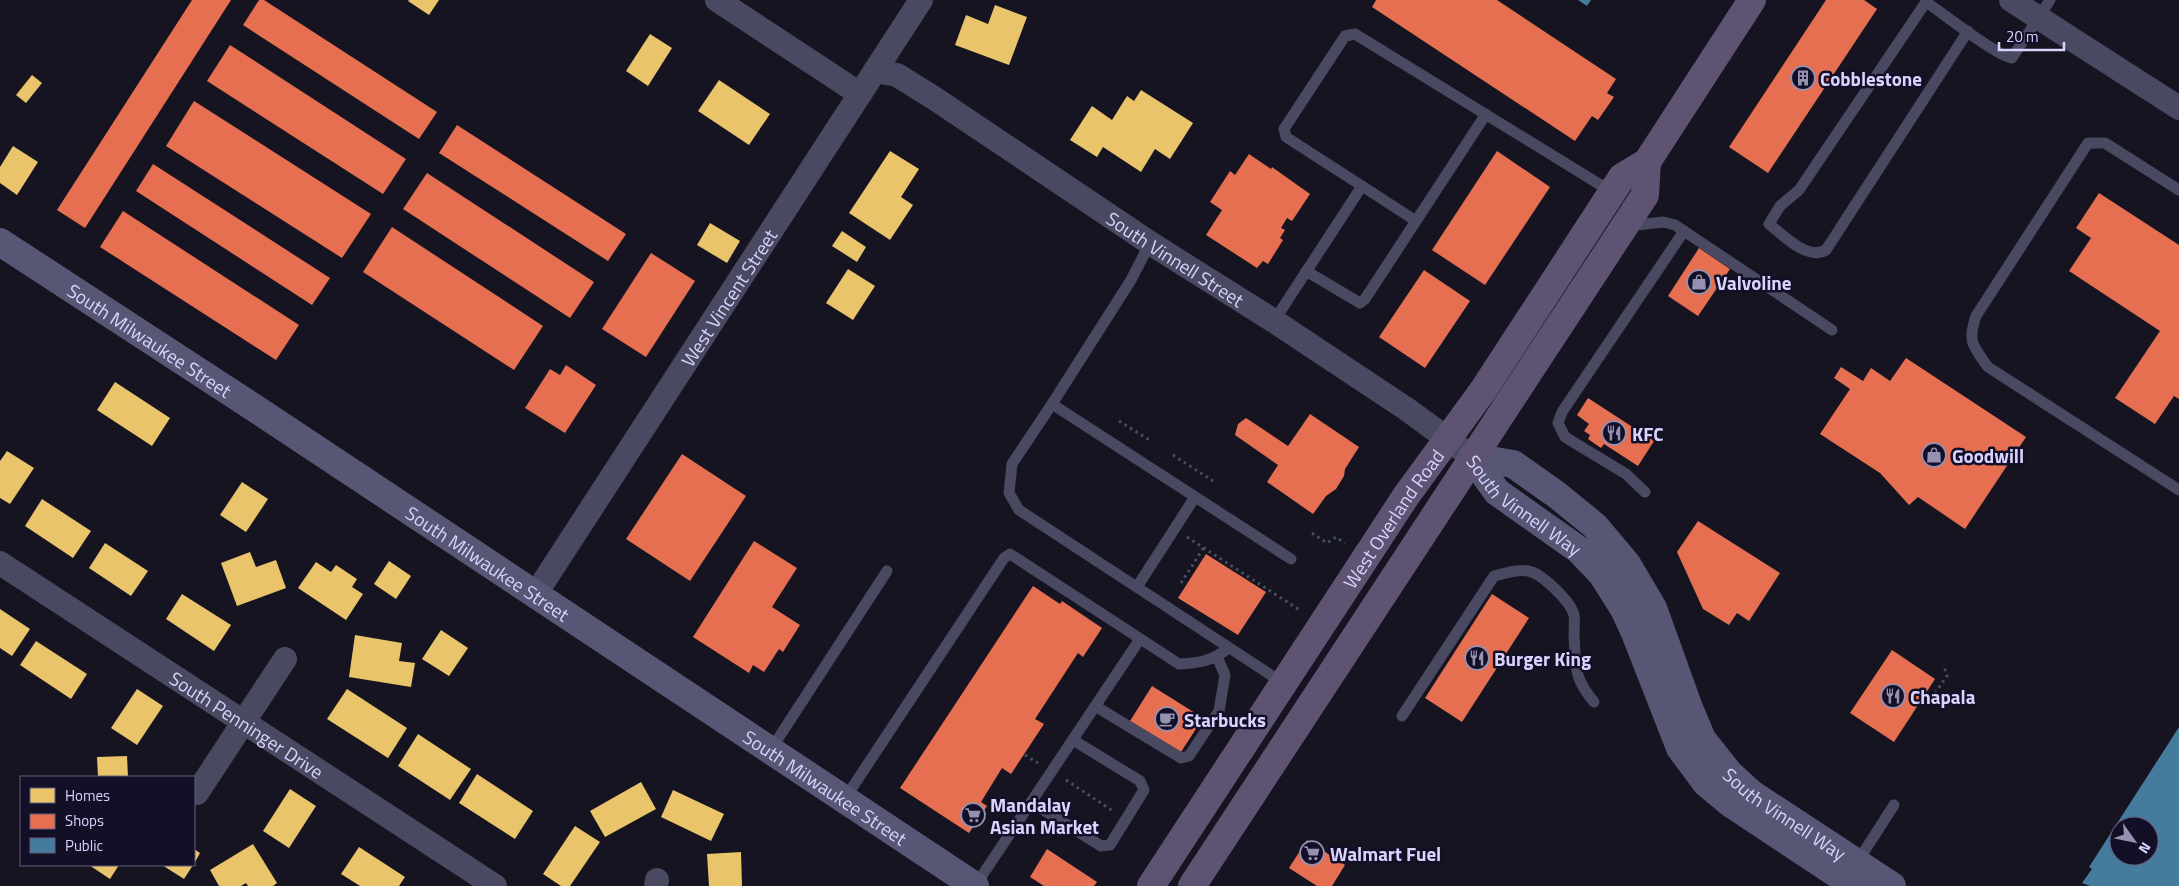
<svg xmlns="http://www.w3.org/2000/svg" width="2179" height="886" font-family="'Titillium Web',sans-serif">
  <style>
    .homes { fill: #e9c46a }
    .shops { fill: #e76f51 }
    .public { fill: #457b9d; fill-rule: evenodd }
    .lines { fill: none; stroke-linecap: round; stroke-linejoin: round }
    .path { stroke: #44505f; stroke-width: 3; stroke-dasharray: 2.5 4; stroke-linecap: butt }
    .lane { stroke: #4a4962; stroke-width: 11 }
    .street { stroke: #4a4962; stroke-width: 24 }
    .secondary { stroke: #575674; stroke-width: 28 }
    .primary { stroke: #5e5373; stroke-width: 28 }
    .labels { text-anchor: middle; dominant-baseline: central; stroke-width: 5; stroke-linejoin: round; paint-order: stroke }
    .poi-label { font-size: 19px; font-weight: bold; fill: #d9d4ff; stroke: #130f26; text-anchor: start }
    .street-label { font-size: 19px; fill: #d9d4ff; stroke: #130f26 }
  </style>
  <rect width="100%" height="100%" fill="#161421"/>
  <g class="homes">
    <path d="M409,0H439L429,15L408,1Z"/>
    <path d="M995,5L1027,17L1009,65L955,45L966,15L988,24Z"/>
    <path d="M650,34L672,48L648,86L626,71Z"/>
    <path d="M32,75L42,83L26,103L16,95Z"/>
    <path d="M719,80L770,114L749,145L698,111Z"/>
    <path d="M1141,90L1193,123L1170,159L1155,149L1141,172L1103,147L1097,157L1070,140L1092,106L1112,120L1127,96L1134,101Z"/>
    <path d="M13,146L38,162L17,195L0,183V167Z"/>
    <path d="M890,151L919,169L901,197L913,205L890,240L849,213Z"/>
    <path d="M710,223L740,241L727,263L697,245Z"/>
    <path d="M842,231L866,247L857,262L832,246Z"/>
    <path d="M848,269L875,286L853,320L826,303Z"/>
    <path d="M115,382L170,418L152,446L97,410Z"/>
    <path d="M7,451L34,468L10,504L0,498V461Z"/>
    <path d="M242,482L268,499L246,532L220,515Z"/>
    <path d="M42,499L91,531L73,558L25,526Z"/>
    <path d="M105,543L148,571L131,596L89,568Z"/>
    <path d="M250,552L256,567L276,560L286,588L237,606L221,563Z"/>
    <path d="M389,561L411,576L396,599L374,584Z"/>
    <path d="M316,562L331,572L336,565L357,579L352,587L363,594L346,620L298,588Z"/>
    <path d="M182,594L231,625L214,651L166,619Z"/>
    <path d="M0,609L30,629L12,656L0,648Z"/>
    <path d="M441,630L468,648L449,676L422,659Z"/>
    <path d="M355,635L402,643L399,661L415,663L411,687L349,677Z"/>
    <path d="M36,641L87,674L71,699L20,665Z"/>
    <path d="M137,689L163,706L137,745L111,728Z"/>
    <path d="M347,689L407,728L388,758L327,719Z"/>
    <path d="M418,734L471,769L450,800L398,766Z"/>
    <path d="M127,756L128,777H98L97,757Z"/>
    <path d="M477,774L533,811L515,839L459,803Z"/>
    <path d="M641,782L656,809L605,837L590,811Z"/>
    <path d="M290,789L316,806L289,848L263,831Z"/>
    <path d="M673,790L724,814L711,841L661,817Z"/>
    <path d="M575,826L600,842L570,886H561L543,874Z"/>
    <path d="M253,844L277,883L273,886H248L246,883L241,886H219L210,870Z"/>
    <path d="M359,847L405,877L399,886H360L341,874Z"/>
    <path d="M194,849L200,853L194,864Z"/>
    <path d="M741,852L742,886H709L707,854Z"/>
    <path d="M89,865H119L110,879Z"/>
    <path d="M162,865H193L184,879Z"/>
  </g>
  <g class="shops">
    <path d="M192,0H231L85,228L57,210Z"/>
    <path d="M259,0H264L437,112L419,139L243,25Z"/>
    <path d="M1376,0H1497L1616,79L1607,93L1614,97L1598,120L1592,116L1575,141L1372,7Z"/>
    <path d="M1826,0H1864L1877,9L1768,173L1729,147Z"/>
    <path d="M230,45L406,159L383,194L207,81Z"/>
    <path d="M194,101L371,214L342,258L166,146Z"/>
    <path d="M457,125L626,234L608,261L439,153Z"/>
    <path d="M1497,151L1550,187L1485,285L1432,250Z"/>
    <path d="M1249,154L1271,169L1272,167L1310,194L1292,221L1287,218L1281,228L1285,230L1280,238L1283,240L1268,264L1263,261L1257,268L1206,235L1222,210L1210,202L1230,171L1235,175Z"/>
    <path d="M153,164L330,278L312,305L136,191Z"/>
    <path d="M427,173L594,282L570,318L403,209Z"/>
    <path d="M2099,193L2179,245V399L2174,396L2155,424L2115,398L2160,331L2069,271L2091,238L2076,228Z"/>
    <path d="M123,211L299,325L276,360L100,247Z"/>
    <path d="M392,227L543,326L514,370L363,272Z"/>
    <path d="M1699,248L1730,269L1698,316L1668,296Z"/>
    <path d="M651,253L695,281L646,357L602,329Z"/>
    <path d="M1424,270L1470,301L1425,368L1379,337Z"/>
    <path d="M1906,358L2026,437L1965,529L1918,497L1909,505L1880,473L1820,434L1850,389L1834,378L1841,367L1863,381L1871,368L1890,381Z"/>
    <path d="M566,365L596,385L565,433L525,408L550,369L560,375Z"/>
    <path d="M1588,398L1654,441L1638,466L1604,444L1601,448L1588,439L1590,435L1584,431L1589,424L1577,415Z"/>
    <path d="M1310,414L1359,447L1345,469L1344,476L1336,489L1326,496L1313,514L1267,482L1278,465L1235,435L1238,424L1246,418L1288,446Z"/>
    <path d="M682,454L746,496L690,581L626,539Z"/>
    <path d="M1698,521L1780,573L1749,621L1737,613L1729,625L1703,609L1677,552Z"/>
    <path d="M754,541L797,568L772,607L800,625L783,652L779,649L764,672L753,665L749,673L693,637Z"/>
    <path d="M1206,554L1266,592L1238,635L1178,598Z"/>
    <path d="M1033,586L1060,604L1062,601L1102,628L1083,657L1078,653L1035,719L1044,724L1011,774L1002,768L981,802L987,806L969,833L900,788Z"/>
    <path d="M1492,594L1529,618L1462,722L1425,698Z"/>
    <path d="M1892,650L1935,679L1894,742L1850,713Z"/>
    <path d="M1152,686L1203,718L1181,752L1130,721Z"/>
    <path d="M1307,840L1345,865L1332,886H1317L1289,868Z"/>
    <path d="M1047,849L1097,882L1094,886H1044L1030,877Z"/>
  </g>
  <g class="public">
    <path d="M1578,0H1591L1587,6Z"/>
    <path d="M2179,727V886H2090L2082,883L2092,869L2089,867ZM2119,826H2149V856H2119Z"/>
  </g>
  <g class="lines">
    <g class="path">
      <path d="M1119,421L1151,441"/>
      <path d="M1173,455L1213,481"/>
      <path d="M1312,533L1327,543L1336,537L1345,543"/>
      <path d="M1187,537L1301,611"/>
      <path d="M1181,583L1204,547"/>
      <path d="M1935,693L1947,676L1944,666"/>
      <path d="M1025,755L1038,763"/>
      <path d="M1066,780L1113,811"/>
    </g>
    <g class="lane">
      <path d="M1968,31L1826,250C1808,261 1783,235 1769,224L1780,206L1799,190L1926,2C1944,14 1995,55 2012,58L2050,0"/>
      <path d="M1362,186L1416,221"/>
      <path d="M2179,190L2105,143H2088L1976,316C1967,342 1973,346 1988,367L2179,490"/>
      <path d="M1628,226L1663,222L1675,225L1832,330"/>
      <path d="M1150,243L1131,280L1052,404L1291,559"/>
      <path d="M1306,271L1360,303L1365,299L1486,114"/>
      <path d="M1274,321L1362,186L1286,137L1284,129L1345,36L1355,34L1612,192"/>
      <path d="M1052,404L1012,464L1009,493L1019,510L1283,683"/>
      <path d="M1645,492L1626,474L1565,437L1558,423L1562,412L1684,231"/>
      <path d="M1137,587L1195,497"/>
      <path d="M1095,706L1181,758L1189,756L1219,711L1225,675L1217,657"/>
      <path d="M1402,716L1494,576C1506,573 1520,568 1532,572C1545,577 1571,602 1574,615C1575,621 1574,629 1574,635C1576,666 1573,677 1594,702"/>
      <path d="M770,751L887,571"/>
      <path d="M844,800L1004,558L1010,554L1179,664C1199,663 1213,661 1228,648"/>
      <path d="M1031,802L1101,846L1110,845L1144,790L1140,781L1073,740"/>
      <path d="M1856,864L1894,805"/>
      <path d="M975,886L1140,639"/>
    </g>
    <g class="street">
      <path d="M717,0L860,94"/>
      <path d="M2011,0L2179,108"/>
      <path id="s1" d="M875,71L897,75L934,98L1150,243L1274,321L1408,410L1472,457"/>
      <path id="s2" d="M0,563L495,886"/>
      <path id="s3" d="M535,595L921,0"/>
      <path d="M197,793L285,659"/>
      <path d="M656,886L657,880"/>
    </g>
    <g class="secondary">
      <path id="s4" d="M0,242L253,407L975,886"/>
      <path id="s5" d="M1472,457L1513,464L1557,495L1595,526L1627,564L1653,608L1689,708L1702,739L1729,773L1752,794L1892,886"/>
      <path id="s6" d="M1472,457L1497,492L1579,550L1602,574L1624,609L1635,633L1680,748L1706,783L1730,803L1855,886"/>
    </g>
    <g class="primary">
      <path id="s7" d="M1151,886L1406,496L1484,389L1622,177L1647,162L1752,0"/>
      <path d="M1192,886L1645,195L1647,162"/>
    </g>
  </g>
  <defs>
    <g id="building-ring" transform="scale(1.25)"><circle r="9.5" fill="#130f26" stroke="#9591b1" stroke-width="1.5"/><path d="M-4-6H4V6H1V3H-1V6H-4ZM-2.5-4.3h1.7v1.8h-1.7ZM.8-4.3h1.7v1.8H.8ZM-2.5-1h1.7V.8h-1.7ZM.8-1h1.7V.8H.8Z" fill="#9591b1"/></g>
    <g id="shop-ring" transform="scale(1.25)"><circle r="9.5" fill="#130f26" stroke="#9591b1" stroke-width="1.5"/><path d="M-5-2.5h2.3a2.7 3.5 0 0 1 5.4 0H5L5.5 6h-11ZM-1.5-2.5h3a1.5 2.3 0 0 0-3 0Z" fill="#9591b1"/></g>
    <g id="restaurant-ring" transform="scale(1.25)"><circle r="9.5" fill="#130f26" stroke="#9591b1" stroke-width="1.5"/><path d="M-5-6h1v4h1v-4h1v4h1v-4h1v5L-1.5 .5V6h-2V.5L-5-1ZM5-6V6H3V1.5H1.5Q1.5-4 5-6Z" fill="#9591b1"/></g>
    <g id="cafe-ring" transform="scale(1.25)"><circle r="9.5" fill="#130f26" stroke="#9591b1" stroke-width="1.5"/><path d="M-5.5-4.5H6V0H3Q3 3.5 0 3.5H-2.5Q-5.5 3.5-5.5 0ZM3-3.2v2h1.7v-2ZM-6 4.5H4V6H-6Z" fill="#9591b1"/></g>
    <g id="supermarket-ring" transform="scale(1.25)"><circle r="9.5" fill="#130f26" stroke="#9591b1" stroke-width="1.5"/><path d="M-6-5.5h2.5l.6 2H6L4.5 2H-2.5L-4.4-4H-6ZM-1.5 3.2a1.3 1.3 0 1 0 .1 0ZM3 3.2a1.3 1.3 0 1 0 .1 0Z" fill="#9591b1"/></g>
  </defs>
  <g fill-rule="evenodd">
    <use href="#building-ring" x="1803" y="78"/>
    <use href="#shop-ring" x="1699" y="282"/>
    <use href="#restaurant-ring" x="1614" y="433"/>
    <use href="#shop-ring" x="1934" y="455"/>
    <use href="#restaurant-ring" x="1477" y="658"/>
    <use href="#restaurant-ring" x="1893" y="696"/>
    <use href="#cafe-ring" x="1167" y="719"/>
    <use href="#supermarket-ring" x="973" y="815"/>
    <use href="#supermarket-ring" x="1312" y="853"/>
  </g>
  <g class="labels">
    <g class="poi-label">
      <text x="1820" y="78">Cobblestone</text>
      <text x="1716" y="282">Valvoline</text>
      <text x="1632" y="433">KFC</text>
      <text x="1952" y="455">Goodwill</text>
      <text x="1494" y="658">Burger King</text>
      <text x="1910" y="696">Chapala</text>
      <text x="1184" y="719">Starbucks</text>
      <text x="990" y="804">Mandalay<tspan x="990" dy="22">Asian Market</tspan></text>
      <text x="1330" y="853">Walmart Fuel</text>
    </g>
    <g class="street-label">
      <text stroke="none"><textPath href="#s1" startOffset="356">South Vinnell Street</textPath></text>
      <text stroke="none"><textPath href="#s3" startOffset="355">West Vincent Street</textPath></text>
      <text stroke="none"><textPath href="#s4" startOffset="179">South Milwaukee Street</textPath></text>
      <text stroke="none"><textPath href="#s6" startOffset="72">South Vinnell Way</textPath></text>
      <text stroke="none"><textPath href="#s7" startOffset="440">West Overland Road</textPath></text>
      <text stroke="none"><textPath href="#s4" startOffset="584">South Milwaukee Street</textPath></text>
      <text stroke="none"><textPath href="#s2" startOffset="295">South Penninger Drive</textPath></text>
      <text stroke="none"><textPath href="#s4" startOffset="989">South Milwaukee Street</textPath></text>
      <text stroke="none"><textPath href="#s5" startOffset="498">South Vinnell Way</textPath></text>
    </g>
  </g>
  <rect x="20" y="776" width="175" height="90" fill="#130f26" stroke="#625e7d"/>
  <rect x="30" y="788" width="25" height="15" fill="#e9c46a" stroke="#625e7d"/>
  <text x="65" y="801" font-size="15" fill="#d9d4ff">Homes</text>
  <rect x="30" y="814" width="25" height="15" fill="#e76f51" stroke="#625e7d"/>
  <text x="65" y="826" font-size="15" fill="#d9d4ff">Shops</text>
  <rect x="30" y="838" width="25" height="15" fill="#457b9d" stroke="#625e7d"/>
  <text x="65" y="851" font-size="15" fill="#d9d4ff">Public</text>
  <g transform="translate(2134 841) rotate(123)"><circle r="24" fill="#130f26" stroke="#625e7d"/>
  <path d="M0-4L9 19L0 12L-9 19Z" fill="#9591b1"/>
  <text y="-8" font-size="14" font-weight="bold" text-anchor="middle" fill="#d9d4ff">N</text>
  </g>
  <path d="M1999 42v8h65v-8" fill="none" stroke="#d9d4ff" stroke-width="2.5"/>
  <text x="2006" y="42" font-size="15" fill="#d9d4ff" stroke="#130f26" stroke-width="4" paint-order="stroke">20 m</text>
</svg>
